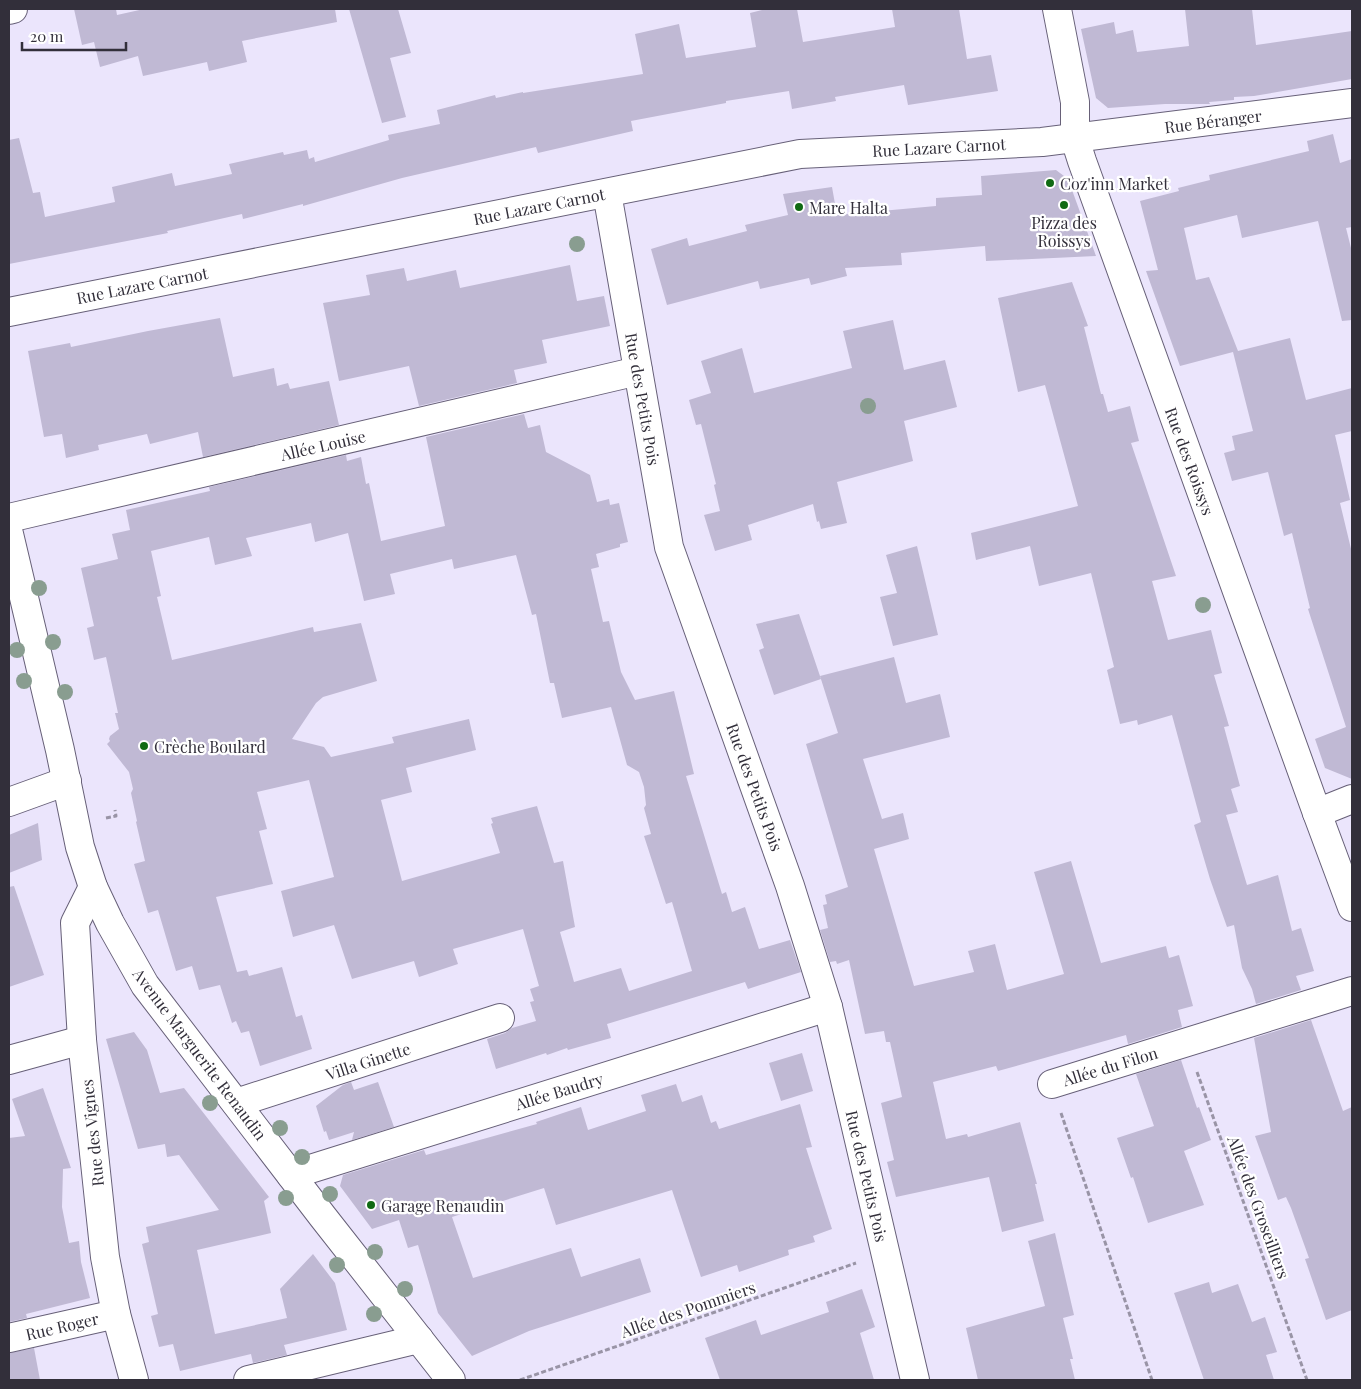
<svg xmlns="http://www.w3.org/2000/svg" width="1361" height="1389" font-family="'Playfair Display',serif">
  <style>
    .building { fill: #c0b9d4; fill-rule: evenodd }
    .lines { fill: none; stroke-linecap: round; stroke-linejoin: round }
    .minor-casing { stroke: #676078; stroke-width: 30 }
    .path { stroke: #9994a6; stroke-width: 3; stroke-dasharray: 5 2.5; stroke-linecap: butt }
    .minor { stroke: #fff; stroke-width: 28 }
    .tree { fill: #899d90 }
    .poi-dot { fill: #106a13; stroke: #fff; stroke-width: 2 }
    .labels { text-anchor: middle; dominant-baseline: central; stroke-width: 4.5; stroke-linejoin: round; paint-order: stroke }
    .street-label { font-size: 16px; fill: #322f3a; stroke: #fff }
    .poi-label { font-size: 16px; fill: #322f3a; stroke: #fff; text-anchor: start }
  </style>
  <rect width="100%" height="100%" fill="#ebe5fc"/>
  <g class="building">
    <path d="M74,9H116L117,15L144,9H335L337,22L242,41L247,62L209,71L207,62L143,76L138,56L100,67L94,42L82,45Z"/>
    <path d="M349,9H398L411,53L390,58L406,117L382,123Z"/>
    <path d="M766,9H797L803,42L895,27L892,9H959L967,59L991,55L998,91L908,105L904,85L835,97L836,101L792,109L789,91L726,101V103L631,121L633,131L538,153L536,147L402,178L303,206V204L243,219L242,214L167,231L168,233L9,264V140L19,138L33,193L40,192L45,217L115,202L112,187L172,173L175,186L232,174L229,164L283,152L284,155L307,150L309,159L314,157L315,162L389,140L388,135L440,124L437,110L495,95L496,98L523,92V93L643,74L635,34L679,24L686,58L756,47L750,13Z"/>
    <path d="M1185,9H1252L1256,45L1352,31V79L1254,96L1234,97V100L1209,102L1210,104H1165L1108,108L1096,98L1081,29L1114,22L1116,34L1133,30L1137,52L1189,46Z"/>
    <path d="M1333,134L1340,163L1352,159V227L1346,228L1352,252V320L1342,321L1318,221L1242,238L1237,215L1184,228L1196,280L1209,277L1238,351L1290,338L1306,400L1352,388V431L1335,435L1350,500L1340,503L1352,553V779L1325,768L1315,739L1346,727L1308,609L1310,608L1292,533L1284,536L1268,472L1232,481L1224,453L1235,450L1232,436L1253,431L1233,352L1180,366L1146,271L1158,270L1140,201L1179,191L1178,188L1210,180L1209,175L1309,151L1307,141Z"/>
    <path d="M1056,170L1068,179L1096,256L986,261L985,246L901,253L902,265L845,268L847,276L811,285L809,278L760,289L758,281L667,305L651,249L687,238L689,246L747,231L745,225L788,215L783,194L832,187L837,215L936,206V198L982,195L981,176Z"/>
    <path d="M570,265L577,301L604,296L610,326L542,340L547,363L514,370L517,383L419,406L409,366L339,381L323,303L370,295L366,275L404,268L407,281L456,270L460,288Z"/>
    <path d="M1072,282L1088,326L1084,327L1101,394H1103L1108,412L1130,406L1139,441L1131,443L1176,576L1152,581L1168,640L1211,630L1222,673L1214,675L1229,726L1224,727L1240,786L1231,789L1238,812L1226,815L1247,885L1278,875L1292,931L1301,928L1314,971L1296,976L1301,990L1256,1004L1252,989L1242,968L1234,925L1227,927L1210,879L1194,825L1201,822L1172,715L1138,725L1137,720L1120,724L1107,670L1114,667L1091,573L1039,586L1030,546L976,560L971,533L1078,506L1045,385L1018,392L998,298Z"/>
    <path d="M220,318L233,377L274,368L277,386L288,383L290,389L329,381L339,425L203,457L198,432L150,444L147,434L98,445L99,450L66,458L62,434L44,437L28,351L70,343L71,347L148,331Z"/>
    <path d="M893,320L904,370L945,360L957,407L904,421L913,461L837,482L847,523L821,529L819,521L817,522L813,504L748,525L752,540L715,551L704,515L720,511L714,485L716,484L701,424L696,425L689,400L711,393L701,361L742,348L754,393L852,368L843,331Z"/>
    <path d="M524,414L528,428L540,425L546,452L590,475L597,502L609,499L610,505L619,503L628,542L620,544V547L596,554L599,567L591,569L603,622L609,621L621,672L635,700L674,691L694,774L686,776L722,894L726,892L732,912L745,907L759,949L790,940L801,972L748,989L745,982L607,1024L611,1038L568,1050L567,1048L547,1055L546,1053L496,1069L487,1039L505,1033L512,1028L536,1021L530,1002L534,1001L530,989L539,986L523,929L453,949L458,964L419,977L414,961L352,979L334,925L293,937L281,891L334,877L309,780L257,792L267,829L259,831L273,884L216,897L237,972L247,970L249,976L282,967L296,1017L302,1015L312,1049L260,1066L249,1031L241,1033L236,1021L232,1023L220,985L199,990L192,966L176,971L158,910L148,913L134,864L145,861L136,822L137,821L131,793L133,789L129,772L107,744L110,741L109,739L110,736L119,729L115,713H118L106,657L94,660L87,628L94,626L81,568L118,559L112,534L130,530L126,510L210,491L209,487L346,455L347,461L361,457L366,484L369,483L381,541L445,526L426,437ZM311,523L315,542L348,533L364,601L395,594L390,574L452,559L454,569L516,555L532,615L536,614L550,683H554L562,718L611,707L627,765L639,772L644,787L646,805L644,808L651,834L644,836L666,904L672,902L692,971L629,991L621,968L574,982L560,932L575,927L563,861L554,863L537,806L491,818L493,823L491,824L500,853L402,881L381,800L412,792L406,768L476,750L469,719L392,737L394,743L331,757L324,747L292,739L316,703L323,697L377,681L361,623L314,632L313,627L172,660L157,597L161,596L151,551L209,537L215,565L252,556L246,538Z"/>
    <path d="M917,546L938,635L893,646L880,597L897,593L886,555Z"/>
    <path d="M799,614L821,679L774,695L759,650L764,648L756,624Z"/>
    <path d="M894,657L906,703L940,694L950,737L863,759L882,819L903,813L909,839L874,849L914,986L974,972L968,951L995,944L1007,990L1064,974L1034,872L1071,861L1101,963L1166,946L1169,958L1179,955L1193,1006L1178,1010L1182,1027L1128,1044L1126,1035L998,1071L996,1066L933,1082L946,1139L967,1134L968,1137L1020,1122L1037,1184H1035L1044,1221L1002,1232L989,1177L896,1197L887,1162L894,1160L881,1103L902,1097L890,1042H886L884,1031L865,1034L849,960L837,964L836,961L830,962L820,930L828,928L823,905L827,904L825,895L848,887L806,744L838,733L820,676Z"/>
    <path d="M38,823L42,860L9,873V835Z"/>
    <path d="M14,886L44,975L9,987V887Z"/>
    <path d="M1311,1020L1343,1111L1352,1107V1310L1326,1320L1305,1259L1309,1258L1291,1208L1286,1197L1278,1200L1255,1136L1271,1132L1254,1038Z"/>
    <path d="M134,1032L147,1050L160,1093L184,1088L269,1197L264,1201L271,1233L197,1250L215,1334L287,1318L280,1289L313,1254L335,1283L347,1330L284,1345L287,1355L253,1363L251,1354L180,1371L173,1344L159,1347L151,1316L158,1314L142,1244L149,1242L146,1227L219,1210L179,1155L167,1157L165,1144L138,1149L106,1039Z"/>
    <path d="M802,1053L813,1091L781,1101L769,1063Z"/>
    <path d="M1181,1060L1197,1108L1199,1107L1211,1140L1184,1151L1204,1205L1148,1223L1133,1177L1131,1178L1117,1138L1154,1126L1136,1074Z"/>
    <path d="M351,1082L354,1090L378,1082L394,1127L352,1140L354,1132L329,1140L326,1131L324,1132L316,1106L343,1085Z"/>
    <path d="M676,1084L682,1102L702,1095L711,1123L716,1121L719,1129L800,1104L812,1147L806,1148L832,1229L813,1236L815,1242L788,1250L789,1255L739,1272L737,1265L701,1277L672,1190L556,1225L544,1188L452,1217L473,1278L571,1248L581,1277L640,1258L651,1292L529,1331L472,1356L438,1313L418,1245L408,1248L399,1220L372,1229L340,1186L343,1175L424,1150L426,1155L537,1124L536,1122L581,1107L588,1130L646,1111L641,1095Z"/>
    <path d="M43,1088L71,1168L63,1169L62,1207L69,1243L79,1241L81,1262L90,1298L26,1314L27,1318L9,1322V1138L25,1136L12,1099Z"/>
    <path d="M1055,1233L1074,1315L1063,1318L1073,1359H1070L1075,1380H978L966,1328L1045,1306L1028,1241Z"/>
    <path d="M1209,1282L1212,1293L1238,1284L1252,1322L1265,1317L1277,1352L1266,1355L1274,1380H1204L1174,1293Z"/>
    <path d="M862,1289L875,1327L860,1333L874,1380H720L705,1338L756,1320L761,1335L829,1312L826,1302Z"/>
    <path d="M34,1348L40,1380H9V1353Z"/>
  </g>
  <g class="lines">
    <g class="minor-casing">
      <g id="minor">
        <path d="M1057,9L1075,102V139L1082,161L1317,813L1352,907"/>
        <path d="M9,10L13,9"/>
        <path d="M607,193L669,547L790,886L828,1007L915,1380"/>
        <path d="M9,312L800,154L1042,142L1352,103"/>
        <path d="M9,518L638,371"/>
        <path d="M9,534L60,750L80,847L93,887L110,923L145,985L323,1217L451,1380"/>
        <path d="M9,802L67,781"/>
        <path d="M1317,813L1352,799"/>
        <path d="M93,887L75,923L82,1040L105,1257L116,1314L134,1380"/>
        <path d="M9,1060L82,1040"/>
        <path d="M1052,1084L1352,991"/>
        <path d="M236,1103L500,1018"/>
        <path d="M291,1175L828,1007"/>
        <path d="M9,1338L116,1314"/>
        <path d="M248,1380L419,1339"/>
      </g>
    </g>
    <g class="path">
      <path d="M106,818L116,816L115,810"/>
      <path d="M1197,1072L1307,1380"/>
      <path d="M1061,1113L1152,1380"/>
      <path d="M520,1380L856,1263"/>
    </g>
    <use href="#minor" class="minor"/>
  </g>
  <g class="tree">
    <circle cx="577" cy="244" r="8"/>
    <circle cx="868" cy="406" r="8"/>
    <circle cx="39" cy="588" r="8"/>
    <circle cx="1203" cy="605" r="8"/>
    <circle cx="53" cy="642" r="8"/>
    <circle cx="17" cy="650" r="8"/>
    <circle cx="24" cy="681" r="8"/>
    <circle cx="65" cy="692" r="8"/>
    <circle cx="210" cy="1103" r="8"/>
    <circle cx="280" cy="1128" r="8"/>
    <circle cx="302" cy="1157" r="8"/>
    <circle cx="330" cy="1194" r="8"/>
    <circle cx="286" cy="1198" r="8"/>
    <circle cx="375" cy="1252" r="8"/>
    <circle cx="337" cy="1265" r="8"/>
    <circle cx="405" cy="1289" r="8"/>
    <circle cx="374" cy="1314" r="8"/>
  </g>
  <g class="poi-dot">
    <circle cx="1050" cy="183" r="5"/>
    <circle cx="1064" cy="205" r="5"/>
    <circle cx="799" cy="207" r="5"/>
    <circle cx="144" cy="746" r="5"/>
    <circle cx="371" cy="1205" r="5"/>
  </g>
  <g class="labels">
    <g class="street-label">
      <text transform="translate(1213 121) rotate(-7)">Rue Béranger</text>
      <text transform="translate(939 147) rotate(-3)">Rue Lazare Carnot</text>
      <text transform="translate(539 206) rotate(-11)">Rue Lazare Carnot</text>
      <text transform="translate(142 285) rotate(-11)">Rue Lazare Carnot</text>
      <text transform="translate(643 399) rotate(80)">Rue des Petits Pois</text>
      <text transform="translate(323 445) rotate(-13)">Allée Louise</text>
      <text transform="translate(1190 461) rotate(70)">Rue des Roissys</text>
      <text transform="translate(755 787) rotate(70)">Rue des Petits Pois</text>
      <text transform="translate(200 1054) rotate(53)">Avenue Marguerite Renaudin</text>
      <text transform="translate(368 1061) rotate(-18)">Villa Ginette</text>
      <text transform="translate(1110 1066) rotate(-17)">Allée du Filon</text>
      <text transform="translate(559 1091) rotate(-17)">Allée Baudry</text>
      <text transform="translate(92 1133) rotate(-96)">Rue des Vignes</text>
      <text transform="translate(867 1176) rotate(77)">Rue des Petits Pois</text>
      <text transform="translate(1259 1207) rotate(70)">Allée des Groseilliers</text>
      <text transform="translate(688 1309) rotate(-19)">Allée des Pommiers</text>
      <text transform="translate(62 1326) rotate(-13)">Rue Roger</text>
    </g>
    <g class="poi-label">
      <text x="1060" y="183">Coz'inn Market</text>
      <text x="809" y="207">Mare Halta</text>
      <text x="1064" y="222" text-anchor="middle">Pizza des<tspan x="1064" dy="18">Roissys</tspan></text>
      <text x="154" y="746">Crèche Boulard</text>
      <text x="381" y="1205">Garage Renaudin</text>
    </g>
  </g>
  <rect width="1361" height="1389" fill="none" stroke="#322f3a" stroke-width="20"/>
  <path d="M22 42v8h104v-8" fill="none" stroke="#322f3a" stroke-width="2.5"/>
  <text x="30" y="42" font-size="15" fill="#322f3a" stroke="#ffffff" stroke-width="4" paint-order="stroke">20 m</text>
</svg>
